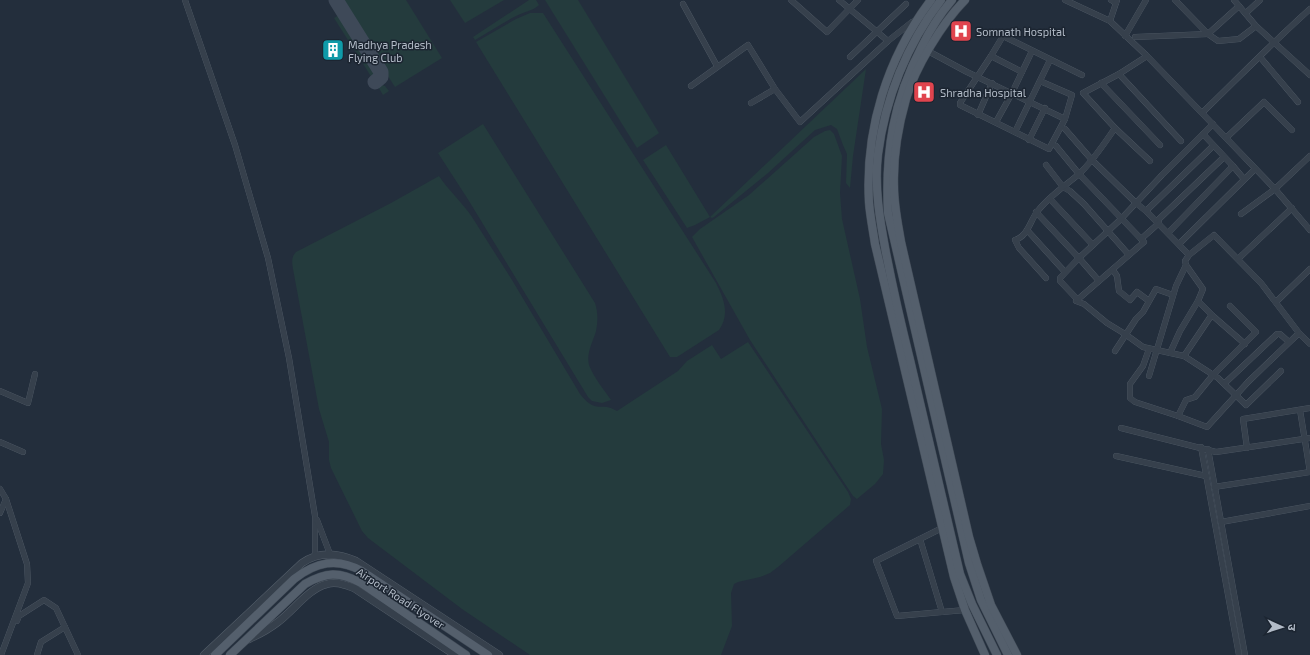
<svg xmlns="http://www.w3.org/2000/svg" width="1310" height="655" font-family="'Exo 2','Noto Sans Devanagari',sans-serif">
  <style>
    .green { fill: #243b3d }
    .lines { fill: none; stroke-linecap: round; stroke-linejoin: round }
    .taxiway { stroke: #3e4958; stroke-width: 15 }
    .minor-casing { stroke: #545e6a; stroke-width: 6 }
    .tertiary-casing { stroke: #545e6a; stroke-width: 8 }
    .primary-casing { stroke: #3f4955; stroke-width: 9 }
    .minor { stroke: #36404c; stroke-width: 5.5 }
    .tertiary { stroke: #36404c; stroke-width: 7 }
    .primary { stroke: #545f6c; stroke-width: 8 }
    .labels { text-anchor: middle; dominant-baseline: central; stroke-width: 3; stroke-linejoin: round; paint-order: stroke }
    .poi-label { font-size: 11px; fill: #b2bbc7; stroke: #1c2531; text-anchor: start }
    .street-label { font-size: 11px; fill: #b2bbc7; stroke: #1c2531 }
  </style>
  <rect width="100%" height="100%" fill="#232e3c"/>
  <g class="green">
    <path d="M339,0H406L442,58L395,87Z"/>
    <path d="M450,0H504L465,23Z"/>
    <path d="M529,0H536L539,5C533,11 523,12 516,16C502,23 489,32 475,40L473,37Z"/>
    <path d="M545,0H578L659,133L637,148Z"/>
    <path d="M530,13H543L716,283C724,299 730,315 719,330L677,357H670L476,42L516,19Z"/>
    <path d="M341,14L375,69L376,75L372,78L334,18Z"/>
    <path d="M866,69L853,156L850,188L846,183L847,154L843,145L837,129L831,125L815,130L768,173L714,217L712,218L710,217L695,225L687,228L643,160L666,145L710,217Z"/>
    <path d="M379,84L385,86L389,91L383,95L377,85Z"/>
    <path d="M483,124L595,303C598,312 598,321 596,331C593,342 586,353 589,365C593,376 604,390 611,400L602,403L592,401L588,397L469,201L438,153Z"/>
    <path d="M830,130L834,134L842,156L840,193L842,219L860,299L867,347L882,409L881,444L884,460L883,474L875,484L857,499L853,496L750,340L692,237L700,229L749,195L814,137L825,131Z"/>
    <path d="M439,176C449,191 462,202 472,217L512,280L580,394C596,415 601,401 617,411L678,371L687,361L712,345L721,359L748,342L848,492L851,499L850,505L778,567L770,573L760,577L738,582L734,584L731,593L732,626L721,655H530L462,609L368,538L362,531L331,468L329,460V442L319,409L293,269C292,263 291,257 296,252L391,203Z"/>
  </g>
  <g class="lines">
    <path class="taxiway" d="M336,0L381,72V77L375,82"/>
    <g class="minor-casing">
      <g id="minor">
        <path d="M185,0L235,145L268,258L289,358L315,516V556"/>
        <path d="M791,0L827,32L858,0"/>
        <path d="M839,0L888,41"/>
        <path d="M1065,0L1110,21L1147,56L1226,138L1275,189L1310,230"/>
        <path d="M1111,0L1116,3"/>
        <path d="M1175,0L1208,34L1218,41L1239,39L1256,26"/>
        <path d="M1234,0L1256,26L1310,75"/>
        <path d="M683,4L717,66"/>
        <path d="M1246,13L1260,0"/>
        <path d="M1110,21L1117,0"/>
        <path d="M1125,36L1146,0"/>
        <path d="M1135,37L1208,34L1239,6"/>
        <path d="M928,51L967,72L1065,119"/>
        <path d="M991,56L1022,72"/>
        <path d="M1147,56L1119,74L1083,93L1115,128L1150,161"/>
        <path d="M850,57L906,4"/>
        <path d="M1260,57L1298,102"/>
        <path d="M1119,74L1181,141"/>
        <path d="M1040,81L1072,95L1065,119L1049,149L960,105V103L991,56L1003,36L1082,75"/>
        <path d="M1101,83L1160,145"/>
        <path d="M691,86L748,45L775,89L800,122L888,41L912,22L917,20"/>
        <path d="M751,103L775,89"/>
        <path d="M1202,113C1238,78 1273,42 1310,9"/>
        <path d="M978,115L992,83"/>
        <path d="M996,122L1012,93L1032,51"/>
        <path d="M1065,129L1092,160L1136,203L1146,211L1189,255L1185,261L1186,265L1176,286L1149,376"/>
        <path d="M1015,132L1050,60"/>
        <path d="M1203,134L1233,166L1244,179"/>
        <path d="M1226,138L1264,102L1292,130"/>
        <path d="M1029,140L1045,108"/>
        <path d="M1056,146L1079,174L1144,242L1076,301L1084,304L1107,323L1125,334L1143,347L1184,356L1218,378L1246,405L1281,371"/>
        <path d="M1046,165L1063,187L1070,191L1084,204L1129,255"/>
        <path d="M1050,199L1093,245"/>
        <path d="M1146,211L1213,146"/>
        <path d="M1036,212L1079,258L1099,281"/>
        <path d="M1241,214L1275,189L1310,156"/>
        <path d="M1157,221L1224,157"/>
        <path d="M1027,230L1065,272"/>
        <path d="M1168,233L1233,166"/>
        <path d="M1141,239L1159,223"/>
        <path d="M1179,244L1255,169"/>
        <path d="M1189,255L1214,235L1261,283L1299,333L1310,344"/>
        <path d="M1238,259L1292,208"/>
        <path d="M1113,270L1117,276L1119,291L1130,300L1137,292L1149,301"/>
        <path d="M1046,278L1019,248L1015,240C1028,236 1030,221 1037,212C1048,197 1065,186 1079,174C1093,161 1104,144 1115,128"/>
        <path d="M1077,299L1060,281V278L1079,258L1121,219L1162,175L1213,124"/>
        <path d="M1198,301L1213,316"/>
        <path d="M1276,302L1310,269"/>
        <path d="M1149,349L1143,366L1130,384V398L1135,402L1178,416L1186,400L1195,397L1213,375L1256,332L1230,306"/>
        <path d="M1115,351L1136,319L1143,312L1156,289L1173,295"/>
        <path d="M1170,353L1180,331L1198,301L1203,289L1186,265"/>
        <path d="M1184,356L1211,316H1213L1245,344"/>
        <path d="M1224,384L1277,334H1280L1289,342"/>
        <path d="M0,391L28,403L35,374"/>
        <path d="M1300,410L1310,472"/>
        <path d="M1178,416L1207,427L1248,382L1299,333"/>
        <path d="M1121,428L1216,452L1310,438"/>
        <path d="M0,442L23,452"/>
        <path d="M1201,447L1239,655"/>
        <path d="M1247,448L1243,419L1310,408"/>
        <path d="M1208,449L1245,655"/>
        <path d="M1116,456L1206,476"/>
        <path d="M1214,487L1310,472"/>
        <path d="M0,489L6,499L27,564L28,583L1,655"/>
        <path d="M0,513L6,499"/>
        <path d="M317,520L330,554"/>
        <path d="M1221,522L1310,506"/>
        <path d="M920,539L942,612L965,610"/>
        <path d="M942,612L897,616L876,561L942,528"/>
        <path d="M17,621L19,616L44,600L56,608L78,655"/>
        <path d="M37,655L41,642L65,627"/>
      </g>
    </g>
    <g class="tertiary-casing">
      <g id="tertiary">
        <path d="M249,639C260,634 269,629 278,622C293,611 309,588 327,584C336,581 345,585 354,588L455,655"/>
        <path d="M204,655L302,563C319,551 338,553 356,561L499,655"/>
      </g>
    </g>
    <g class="primary-casing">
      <g id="primary">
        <path d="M931,0C887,58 865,129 869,202C870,216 873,230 875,244L954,577L965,610L985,655"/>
        <path d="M941,0C907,44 885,99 878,154C874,187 880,221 886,253C893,289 901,324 910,360C927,431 943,503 960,574L972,604L997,655"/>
        <path d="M952,0C940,14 930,30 922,46C893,101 885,152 888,213L969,563L981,600L1008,655"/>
        <path d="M965,0C942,23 915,68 906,99C898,127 893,159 894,187C894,206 898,224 901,242L969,537L977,564L991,605L1017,655"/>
        <path d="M215,655L294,579C316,562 337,557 362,571L488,655"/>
        <path d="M230,655L305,584C326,572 339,571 361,583L466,655"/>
      </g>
    </g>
    <use href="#minor" class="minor"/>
    <use href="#tertiary" class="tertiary"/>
    <use href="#primary" class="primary"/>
  </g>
  <defs>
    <g id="hospital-square" transform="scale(1.15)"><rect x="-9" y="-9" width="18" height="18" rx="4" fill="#e0444e" stroke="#1c2531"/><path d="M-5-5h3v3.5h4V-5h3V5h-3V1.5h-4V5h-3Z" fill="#fff"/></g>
    <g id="building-square" transform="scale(1.15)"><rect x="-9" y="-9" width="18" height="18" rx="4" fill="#0f9aa8" stroke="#1c2531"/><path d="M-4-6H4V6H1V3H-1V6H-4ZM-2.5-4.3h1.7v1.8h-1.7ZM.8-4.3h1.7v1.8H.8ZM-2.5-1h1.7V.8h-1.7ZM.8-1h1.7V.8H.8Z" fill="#fff"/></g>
  </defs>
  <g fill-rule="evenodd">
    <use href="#hospital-square" x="961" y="31"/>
    <use href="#building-square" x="333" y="50"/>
    <use href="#hospital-square" x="924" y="92"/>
  </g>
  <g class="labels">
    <g class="poi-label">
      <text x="976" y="31">Somnath Hospital</text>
      <text x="348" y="44">Madhya Pradesh<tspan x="348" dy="13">Flying Club</tspan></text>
      <text x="940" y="92">Shradha Hospital</text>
    </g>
    <g class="street-label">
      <text transform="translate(401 598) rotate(33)">Airport Road Flyover</text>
    </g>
  </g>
  <g transform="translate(1282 627) rotate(93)" stroke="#1c2531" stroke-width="3" paint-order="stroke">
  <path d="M0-3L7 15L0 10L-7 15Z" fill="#b2bbc7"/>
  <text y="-6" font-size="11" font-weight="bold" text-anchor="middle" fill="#b2bbc7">उ</text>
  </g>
</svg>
